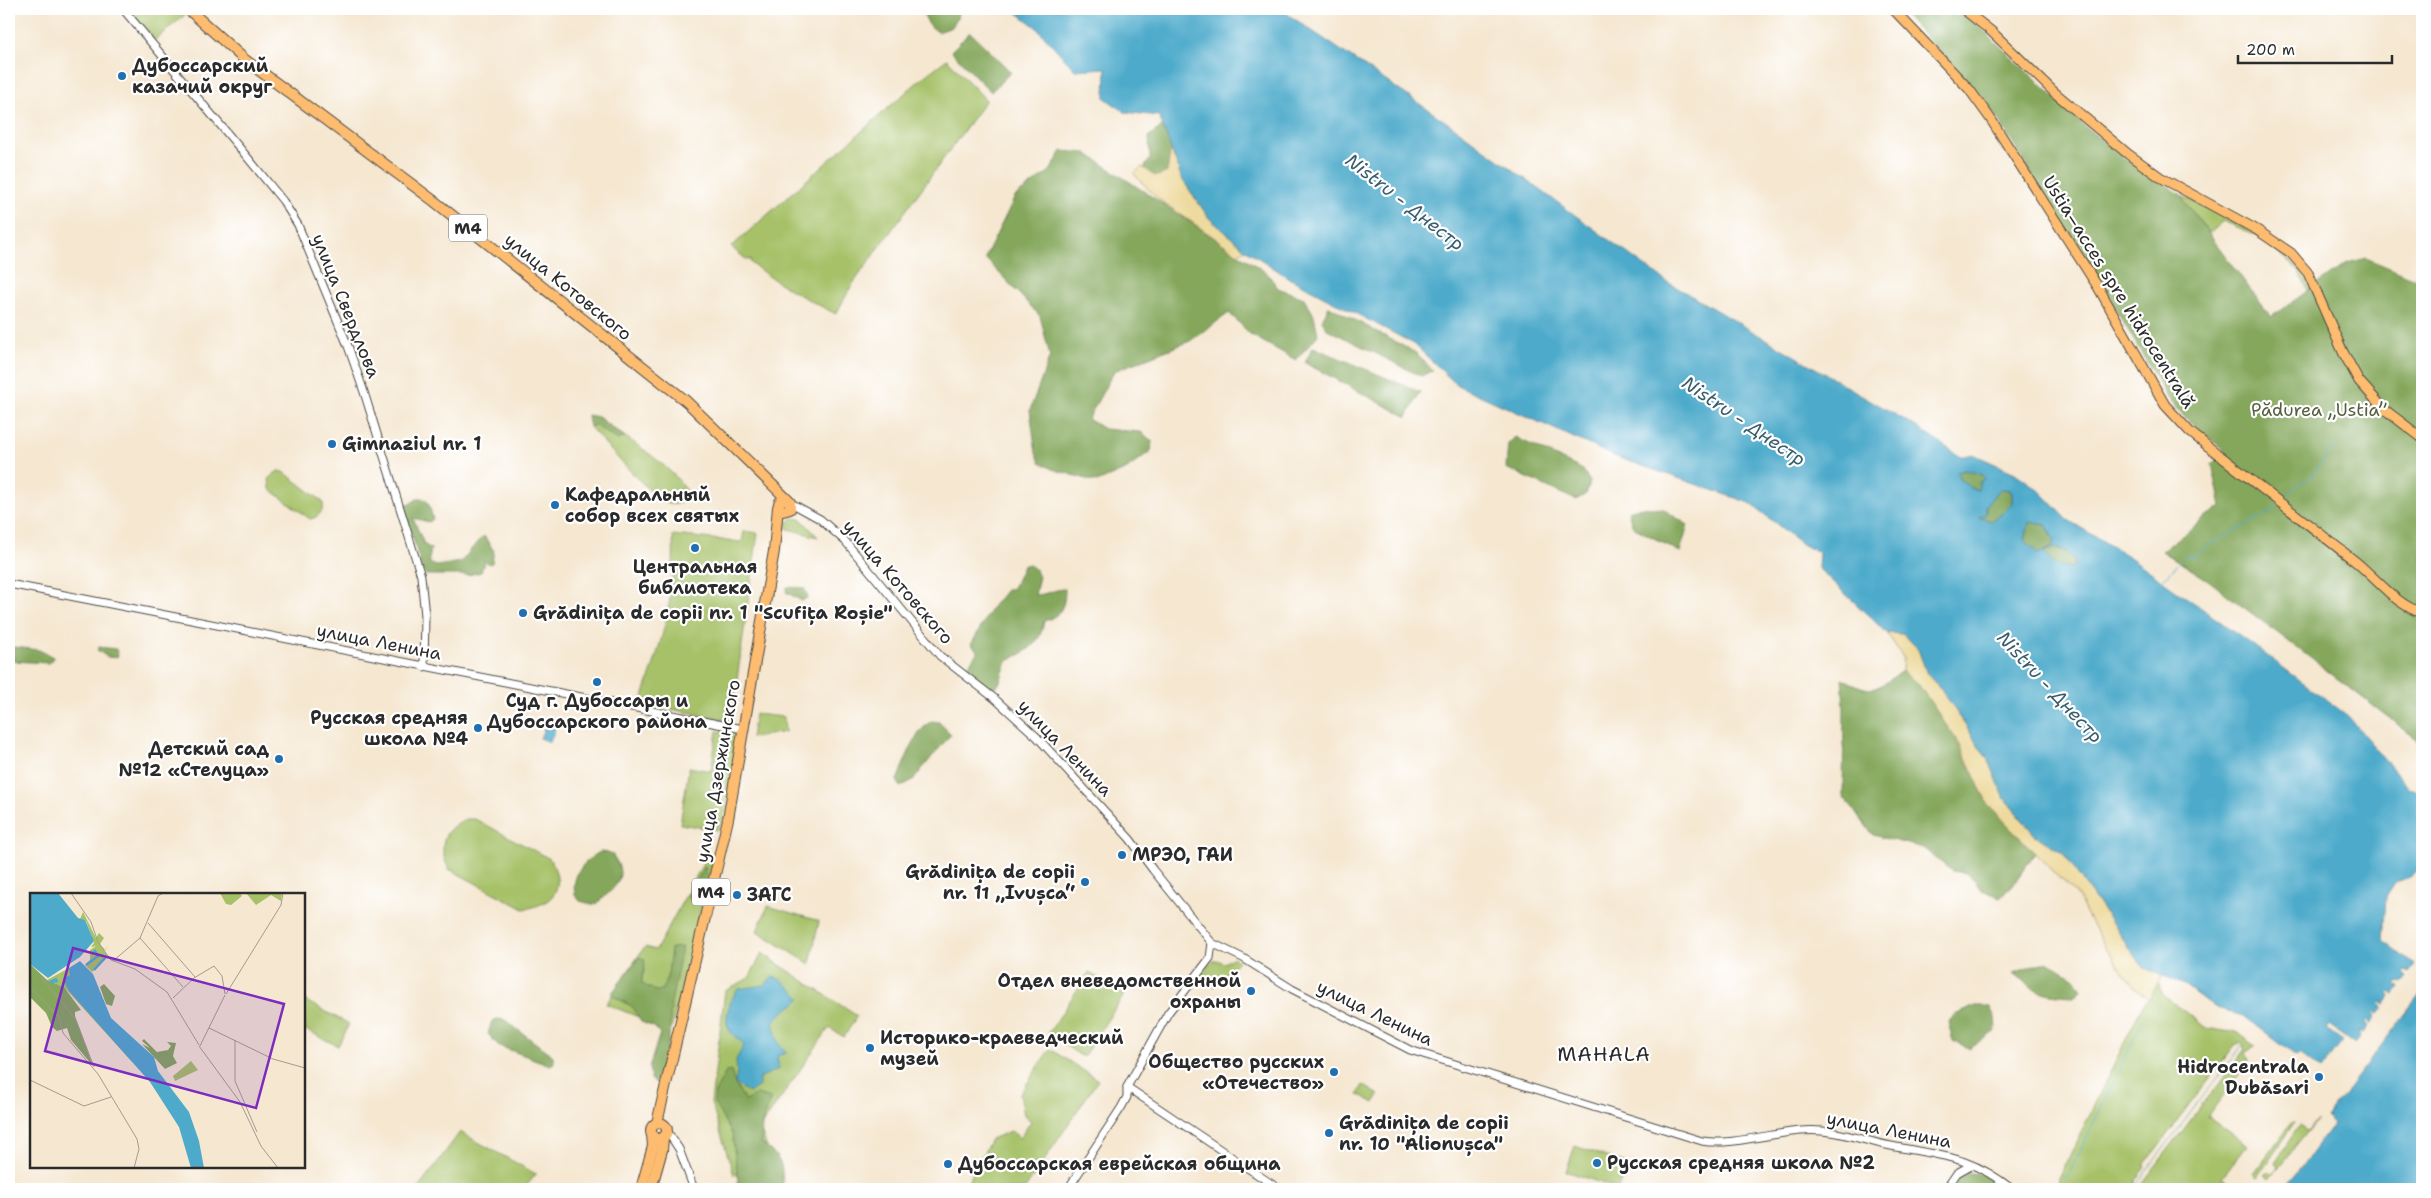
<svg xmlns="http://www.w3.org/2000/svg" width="2431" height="1198" font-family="'Shantell Sans',sans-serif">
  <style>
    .green { fill: #a6c167; stroke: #687649 }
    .forest { fill: #84a75c; stroke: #586944 }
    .sand { fill: #eeda9e; stroke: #8c8264 }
    .water { fill: #4daacb; stroke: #3c6a7b; fill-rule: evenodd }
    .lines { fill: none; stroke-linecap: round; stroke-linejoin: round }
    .stream { stroke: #4daacb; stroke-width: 1 }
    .minor-casing { stroke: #494744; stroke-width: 9 }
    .major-casing { stroke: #494744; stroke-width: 11 }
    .highway-casing { stroke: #494744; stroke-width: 12 }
    .minor { stroke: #fff; stroke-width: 7 }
    .major { stroke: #fdbc70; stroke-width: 9 }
    .highway { stroke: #fdbc70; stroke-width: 10 }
    .poi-dot { fill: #1f6fb2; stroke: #fff; stroke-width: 2 }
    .labels { text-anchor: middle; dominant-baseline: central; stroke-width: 4.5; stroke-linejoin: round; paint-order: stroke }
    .shield { fill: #fff; stroke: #6b6b6b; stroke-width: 1 }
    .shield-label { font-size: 16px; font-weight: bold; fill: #2b2b2b }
    .poi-label { font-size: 18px; font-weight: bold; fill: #2b2b2b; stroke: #fff; text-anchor: start }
    .street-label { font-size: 18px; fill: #2b2b2b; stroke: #fff }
    .park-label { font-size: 18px; fill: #566040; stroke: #fff }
    .water-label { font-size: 19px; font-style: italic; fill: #395e6b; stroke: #fff }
    .quarter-label { font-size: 20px; letter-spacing: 1px; fill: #2b2b2b; stroke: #fff }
    .inset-river { fill: none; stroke: #4daacb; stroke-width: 2.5 }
    .inset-road { fill: none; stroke: #a49c8e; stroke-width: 1 }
    .view { fill: #7b2cbf; fill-opacity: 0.15; stroke: #7b2cbf; stroke-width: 2.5 }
    .inset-edge { fill: none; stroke: #2b2b2b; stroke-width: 2.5 }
  </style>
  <rect width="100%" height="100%" fill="#fff"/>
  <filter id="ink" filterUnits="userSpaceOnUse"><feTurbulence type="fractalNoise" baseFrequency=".02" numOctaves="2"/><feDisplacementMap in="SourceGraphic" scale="10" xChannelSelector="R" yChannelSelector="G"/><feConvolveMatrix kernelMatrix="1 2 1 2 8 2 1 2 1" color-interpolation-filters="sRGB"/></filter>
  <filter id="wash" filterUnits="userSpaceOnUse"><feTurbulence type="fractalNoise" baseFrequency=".0096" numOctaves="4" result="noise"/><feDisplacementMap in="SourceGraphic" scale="20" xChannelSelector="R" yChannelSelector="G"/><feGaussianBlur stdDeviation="1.12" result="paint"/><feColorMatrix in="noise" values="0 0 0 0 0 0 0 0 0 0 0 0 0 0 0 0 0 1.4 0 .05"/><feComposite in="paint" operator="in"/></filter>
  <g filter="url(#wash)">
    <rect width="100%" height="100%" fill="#f5e7d0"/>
    <g class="green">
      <path d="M129,9H182L186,14L155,40Z"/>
      <path d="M947,59L986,100L852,285L836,314C807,299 777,284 751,263V259L747,260L731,247L922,78Z"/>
      <path d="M2183,196C2229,220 2289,240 2312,290L2309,292L2298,270L2286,259L2256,235L2223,221L2209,233L2185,202Z"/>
      <path d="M588,415L598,417C628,441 667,460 689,494L687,500C682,502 675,506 669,504C652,498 604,443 590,427Z"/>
      <path d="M278,471L284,472L323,502C325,510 318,518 310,519L270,489L269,478Z"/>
      <path d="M793,518L801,519L818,537L788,529L784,525Z"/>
      <path d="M744,531L758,533L731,721L641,703C661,643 676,601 673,535L742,542Z"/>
      <path d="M755,714L784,717L785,732L751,738Z"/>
      <path d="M717,731L738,734L724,818L717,830L680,824L689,767L711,771Z"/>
      <path d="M466,819H475L550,859C566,887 555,904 524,909L449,869C437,847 443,828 466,819Z"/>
      <path d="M709,857L713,860L671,1030L606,1004L643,949L646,947L656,950L705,860Z"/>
      <path d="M768,906L819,921L810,964L757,931Z"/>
      <path d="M762,953L857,1016L844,1037L829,1028L760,1128L771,1159L734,1175L711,1103L725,991L749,978Z"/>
      <path d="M1234,957L1238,961L1214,987L1202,973L1213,961L1217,960L1224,963Z"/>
      <path d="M1089,972L1124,995L1083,1057L1048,1034Z"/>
      <path d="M2158,985L2163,995L2206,1028L2237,1033L2255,1046L2246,1052L2249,1061L2208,1116L2247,1145L2222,1177L2240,1189H2147L2141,1185L2246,1048L2241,1042L2235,1045L2144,1165L2146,1166L2135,1180L2136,1189H2045L2057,1188L2059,1178L2141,1008Z"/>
      <path d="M304,1000L349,1024L338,1046L304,1029Z"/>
      <path d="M1050,1049L1098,1080L1025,1189H970L966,1186L991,1139L1011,1131L1020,1138L1031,1121L1024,1115L1020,1094Z"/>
      <path d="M1363,1085L1379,1095L1374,1103L1358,1094Z"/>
      <path d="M2317,1120L2270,1179L2265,1175L2269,1171L2274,1174L2279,1166L2275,1162L2299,1126L2307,1131Z"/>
      <path d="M2291,1123H2294L2257,1177L2253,1174Z"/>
      <path d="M460,1132L536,1174L524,1189H418Z"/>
      <path d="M1575,1146L1627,1164L1618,1189L1566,1171Z"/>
    </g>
    <g class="forest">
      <path d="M921,9H958L960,12L952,27L938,32L929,25Z"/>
      <path d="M1899,9H1955L1975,23L2089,130L2124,158L2183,196L2185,202L2271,317L2347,263L2366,258L2422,282V743L2208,580L2162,551L2221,506L2212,464L2225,451L2180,413L2166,395L2117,311L1997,118L1974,89Z"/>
      <path d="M970,32L1011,72L991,92L951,51Z"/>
      <path d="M1163,126L1171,149L1167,172L1160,176L1150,175L1144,168L1150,159L1149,136Z"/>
      <path d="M1062,151L1086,153L1267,273L1278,288L1304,298L1314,315L1318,335L1296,360L1251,335L1229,313L1190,341L1114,371L1088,419L1104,429L1141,432L1152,441L1151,451L1127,469L1097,482L1052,469L1040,462L1036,453L1030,410L1050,356L1040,316L985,258L1015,197L1050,171Z"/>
      <path d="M1329,306L1416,353L1433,371L1421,376L1327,329L1322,320Z"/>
      <path d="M1313,347L1420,392L1407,417L1305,363Z"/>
      <path d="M588,415L598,417L624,437L618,440L595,425L590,427Z"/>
      <path d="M1515,437L1583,470L1590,482L1586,494L1576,500L1506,468L1508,444Z"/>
      <path d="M1966,470L1982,475L1985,479L1978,490C1970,488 1958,481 1958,472Z"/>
      <path d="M1999,489L2010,490L2012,494V503L2002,514L1991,521L1978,517L1986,512L1985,506Z"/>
      <path d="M417,499H425L429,505L433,519L429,522L413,518L424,544L431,549L429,560L431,564L437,566L461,562C469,553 475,543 484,536L494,551L492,563L488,564L485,561L481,572L468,575H426L422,569L404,508Z"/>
      <path d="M1642,507L1663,509L1688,525L1680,552L1633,527L1628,511Z"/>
      <path d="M2029,522L2046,525L2055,541L2052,547L2038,554L2025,540Z"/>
      <path d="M2054,548C2064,549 2073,556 2075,566L2070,568L2055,565L2042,552Z"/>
      <path d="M1028,564L1035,569L1039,576L1035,595C1046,595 1054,589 1065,589C1065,606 1061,616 1044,621C1040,645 1028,651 1007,661L999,684L992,690L976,678L967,667L978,651L971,645L992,607L1006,590L1013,588L1023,566Z"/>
      <path d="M787,587L804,588L808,597L802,601L786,592Z"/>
      <path d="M15,647L39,650L53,657L52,661L48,663L11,661L9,659V649Z"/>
      <path d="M99,647L116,649L118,656C108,660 105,655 97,650Z"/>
      <path d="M1902,671L1919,685L1960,745L1987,803L2035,853L2012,886L2000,897L1982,890L1967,873L1952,871L1923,848L1873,835L1843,796L1844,707L1842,678C1874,695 1873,691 1902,671Z"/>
      <path d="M932,721L939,722L951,734L913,780L900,787L897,780C905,762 915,730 932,721Z"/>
      <path d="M600,852L611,853C631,878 614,888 595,905L580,901L575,895C571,875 584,861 600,852Z"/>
      <path d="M705,867L707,873L699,900H691L687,896Z"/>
      <path d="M682,947L671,1003L669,1039L659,1081L656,1083L651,1079L649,1068L660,1033L654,1027L641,1022L633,1007L613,996L612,993L639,957L644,959C647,969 641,975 642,984L656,991L662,990L668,974L671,948Z"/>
      <path d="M2047,961L2076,979L2082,989L2075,996C2046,995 2035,993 2014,973Z"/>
      <path d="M1975,1006H1989L1995,1017L1996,1031L1969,1048L1953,1041L1948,1022L1954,1016Z"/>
      <path d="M497,1019L505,1020L553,1056L554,1063L550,1065L499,1046L488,1034L492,1021Z"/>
      <path d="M731,1071L735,1084L745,1101L757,1094L771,1098L762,1123L761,1143C783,1160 782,1162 783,1189H735L738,1179L732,1134L714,1103L715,1092L726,1072Z"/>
      <path d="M1969,1173L1983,1174L2005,1189H1950L1960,1176Z"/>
    </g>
    <g class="sand">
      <path d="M1171,149L1182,179L1209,218L1245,249L1238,254L1232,250L1157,198L1134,174L1141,167C1153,172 1152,181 1167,172Z"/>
      <path d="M1887,633L1904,634L1918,649L1927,674L1942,690L1990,763L2005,799L2035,835L2063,853L2143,967L2162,976L2149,999C2133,989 2108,951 2098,935C2085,914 2080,892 2058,877L1987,803L1960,745L1919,685L1902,671L1903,657Z"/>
    </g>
    <g class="water">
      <path d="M1012,9H1280L1458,130L1664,280L1910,423L1961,457L1973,454L2015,473L2039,490L2068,520L2131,558L2242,637L2348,716L2409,788L2422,794V865L2412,876L2396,882L2386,897L2383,940L2415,966L2409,974L2405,971L2403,973L2407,977L2402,983L2397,981L2395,984L2399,987L2394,994L2390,991L2388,993L2391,997L2386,1004L2382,1001L2380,1003L2384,1007L2378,1014L2374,1011L2373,1013L2376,1017L2371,1024L2367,1021L2365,1024L2368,1027L2363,1034L2359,1031L2358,1033L2361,1037L2355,1044L2329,1025L2326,1029L2343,1041L2321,1070L2299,1053L2296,1056L2244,1016L2216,1009L2184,985L2143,967L2063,853L2035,835L2005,799L1990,763L1942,690L1927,674L1918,649L1904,634L1887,633L1818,568L1819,552L1803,545L1750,503L1614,456L1457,385L1414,344L1289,278L1245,249L1209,218L1182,179L1159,116L1125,112L1105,98L1106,68L1075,70L1036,27ZM1966,470L1982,475L1984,479L1979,482L1978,490L1971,488L1959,479L1958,472ZM1999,489L2010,490L2012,494V503L2002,514L1991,521L1979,517L1986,514V506ZM2029,522L2046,525L2055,540L2052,547L2038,554L2025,540ZM2053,548L2062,549L2074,559L2075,566L2070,568L2055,565L2043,552Z"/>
      <path d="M548,720L557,724L550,742L540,738Z"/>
      <path d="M772,977L782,980L801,998C792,1007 781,1012 773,1022L778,1042L786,1053L777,1056L779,1069L759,1078V1086L749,1093L735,1084L737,1072L736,1060L744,1045C740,1040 733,1036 730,1031C722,1020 731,998 738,989L765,985Z"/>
      <path d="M2422,992V1189H2285L2333,1124L2326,1118Z"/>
    </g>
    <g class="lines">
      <g class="stream">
        <path d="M2283,499L2297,485L2312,476L2330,450L2340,442"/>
        <path d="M2162,581L2185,555L2197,556L2212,543L2271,512L2277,506"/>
        <path d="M2063,1178L2069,1174L2143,1021"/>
        <path d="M2039,1189L2044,1187"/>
        <path d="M2142,1189L2138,1182L2242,1045"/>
      </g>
    </g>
  </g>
  <g filter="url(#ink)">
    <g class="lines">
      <g class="minor-casing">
        <g id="minor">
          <path d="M123,9L248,158L283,201L298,225L348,346L364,392L421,576L425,616L424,667"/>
          <path d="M791,503L820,519L845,541L940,656L994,698L1037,737L1130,839L1153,870L1212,943L1243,958L1292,989L1410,1050L1702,1141C1730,1146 1772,1133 1801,1131C1835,1128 1859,1140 1891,1146C1941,1156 1969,1155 2012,1189"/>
          <path d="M9,584L743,729"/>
          <path d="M1127,1087L1279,1189"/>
          <path d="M667,1131L679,1149L694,1189"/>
          <path d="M1068,1189L1121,1108L1127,1097V1087L1168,1013L1210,958L1212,943"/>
          <path d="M1946,1189L1957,1173L1971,1165"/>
        </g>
      </g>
      <g class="major-casing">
        <g id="major">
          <path d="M1893,9L1969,89L1990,118L2098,287L2165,405L2190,432C2245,476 2301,518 2356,562C2378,580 2395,604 2422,613"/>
          <path d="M1963,9L1991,31L2054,92L2128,154L2160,177L2257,230L2291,253L2308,273L2343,352L2359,381L2384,409L2422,438"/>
        </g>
      </g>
      <g class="highway-casing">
        <g id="highway">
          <path d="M188,9L244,59L434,201L686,401L790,502V509L783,511L779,509V503L783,499H787"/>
          <path d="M657,1123L728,819L774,551L778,507"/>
          <circle cx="659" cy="1131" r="8"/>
          <path d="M641,1189L653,1146L652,1134"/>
          <path d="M651,1189L662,1150L663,1137"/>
        </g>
      </g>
      <use href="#minor" class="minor"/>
      <use href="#major" class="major"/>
      <use href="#highway" class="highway"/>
    </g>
  </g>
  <g class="poi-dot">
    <circle cx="122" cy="76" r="5"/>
    <circle cx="332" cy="444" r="5"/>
    <circle cx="555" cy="505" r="5"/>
    <circle cx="695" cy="548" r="5"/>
    <circle cx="523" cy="613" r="5"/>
    <circle cx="597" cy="682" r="5"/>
    <circle cx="478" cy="728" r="5"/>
    <circle cx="279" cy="759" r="5"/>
    <circle cx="1122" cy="855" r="5"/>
    <circle cx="1085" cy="882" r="5"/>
    <circle cx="737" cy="895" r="5"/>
    <circle cx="1251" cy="991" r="5"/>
    <circle cx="870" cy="1048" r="5"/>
    <circle cx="1334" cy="1072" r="5"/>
    <circle cx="2319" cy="1077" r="5"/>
    <circle cx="1329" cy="1133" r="5"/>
    <circle cx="1597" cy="1163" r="5"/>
    <circle cx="948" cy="1164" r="5"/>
  </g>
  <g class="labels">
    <g class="shield">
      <rect x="449" y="214.5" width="38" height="27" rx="4"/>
      <rect x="692" y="878.5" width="38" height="27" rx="4"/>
    </g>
    <g class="shield-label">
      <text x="468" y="228">M4</text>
      <text x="711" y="892">M4</text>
    </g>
    <g class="poi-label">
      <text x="132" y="66">Дубоссарский<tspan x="132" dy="21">казачий округ</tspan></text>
      <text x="342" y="444">Gimnaziul nr. 1</text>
      <text x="565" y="495">Кафедральный<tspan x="565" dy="21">собор всех святых</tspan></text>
      <text x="695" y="567" text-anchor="middle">Центральная<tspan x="695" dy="21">библиотека</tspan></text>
      <text x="533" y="613">Grădinița de copii nr. 1 "Scufița Roșie"</text>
      <text x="597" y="701" text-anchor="middle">Суд г. Дубоссары и<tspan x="597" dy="21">Дубоссарского района</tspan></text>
      <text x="468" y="718" text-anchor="end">Русская средняя<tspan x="468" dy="21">школа №4</tspan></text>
      <text x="269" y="749" text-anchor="end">Детский сад<tspan x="269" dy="21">№12 «Стелуца»</tspan></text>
      <text x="1132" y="855">МРЭО, ГАИ</text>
      <text x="1075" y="872" text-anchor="end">Grădinița de copii<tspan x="1075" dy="21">nr. 11 „Ivușca“</tspan></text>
      <text x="747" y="895">ЗАГС</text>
      <text x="1241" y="981" text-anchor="end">Отдел вневедомственной<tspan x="1241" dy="21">охраны</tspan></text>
      <text x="880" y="1038">Историко-краеведческий<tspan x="880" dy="21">музей</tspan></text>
      <text x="1324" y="1062" text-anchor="end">Общество русских<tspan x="1324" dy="21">«Отечество»</tspan></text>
      <text x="2309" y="1067" text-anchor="end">Hidrocentrala<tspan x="2309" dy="21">Dubăsari</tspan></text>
      <text x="1339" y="1123">Grădinița de copii<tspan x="1339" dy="21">nr. 10 "Alionușca"</tspan></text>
      <text x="1607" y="1163">Русская средняя школа №2</text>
      <text x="958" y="1164">Дубоссарская еврейская община</text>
    </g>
    <g class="street-label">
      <text transform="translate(568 287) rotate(39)">улица Котовского</text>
      <text transform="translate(2119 292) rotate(58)">Ustia–acces spre hidrocentrală</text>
      <text transform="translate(346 306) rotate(68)">улица Свердлова</text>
      <text transform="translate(898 582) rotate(49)">улица Котовского</text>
      <text transform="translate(379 642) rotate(11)">улица Ленина</text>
      <text transform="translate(1065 748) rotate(46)">улица Ленина</text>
      <text transform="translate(718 771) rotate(-80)">улица Дзержинского</text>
      <text transform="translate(1375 1013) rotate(26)">улица Ленина</text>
      <text transform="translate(1889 1130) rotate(11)">улица Ленина</text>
    </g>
    <g class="park-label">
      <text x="2319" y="410">Pădurea „Ustia”</text>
    </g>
    <g class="water-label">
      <text transform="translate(1405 202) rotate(38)">Nistru - Днестр</text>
      <text transform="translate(1744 421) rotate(34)">Nistru - Днестр</text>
      <text transform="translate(2050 687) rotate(47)">Nistru - Днестр</text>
    </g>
    <g class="quarter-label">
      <text x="1604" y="1054">MAHALA</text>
    </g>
  </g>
  <g transform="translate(30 893)">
    <rect width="275" height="275" fill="#f5e7d0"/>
    <path d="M190,0H210L212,3L201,12L196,11ZM216,0H252L251,8L241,2L226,12ZM53,19L66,45L69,40L74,45L70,51L75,57L79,53L74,57L78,64L62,79L55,72L60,67V57L66,53L61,54L64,50L61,41L56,28L50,26ZM39,75L41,78L103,170L34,94L17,87ZM161,168L168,177L145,188L143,183Z" fill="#a6c167"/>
    <path d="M0,71L17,87L34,94L51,117L45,119V123L63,173L41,147L37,135L27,138L22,134L16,120L0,104ZM74,91L85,103L82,113L76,111L70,94ZM114,146L127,159L138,157L141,153L137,149L146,150L143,163L147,170L135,176L112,151L120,155L112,148Z" fill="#84a75c"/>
    <path d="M0,0H28L48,25L55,27L64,48L50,64L18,85L0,71ZM50,68L63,81L81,125L124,164L128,178L159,219L169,248L174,275H161L149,234L120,189L39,98L33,86L40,82L39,75Z" fill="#4daacb"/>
    <path class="inset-river" d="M56,72L68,63L65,58L62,60M64,77L75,65M27,86L20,89L28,88"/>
    <path class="inset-road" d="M41,0L61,29L68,49L81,67L105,76L137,99L169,152M118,30L165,84M110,45L153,94M83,68L110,45L128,3L133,0M11,84L46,127L64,174M0,94L29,124L33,140L68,181L107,246L109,256L104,275M196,101L251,12L253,0M143,105L164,85L184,73L192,83L195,101M179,135L243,166L275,175M205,147V188L227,239M169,153L210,209L231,253L248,275M170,153L195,102M0,187L54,213L81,204"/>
    <path class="view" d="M43,55L254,111L226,215L15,158Z"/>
    <rect width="275" height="275" class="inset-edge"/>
  </g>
  <rect width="2431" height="1198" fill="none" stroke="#fff" stroke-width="30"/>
  <path d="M2238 55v8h154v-8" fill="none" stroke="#2b2b2b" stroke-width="2.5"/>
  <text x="2246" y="55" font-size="15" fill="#2b2b2b" stroke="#ffffff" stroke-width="4" paint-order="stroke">200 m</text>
</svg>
